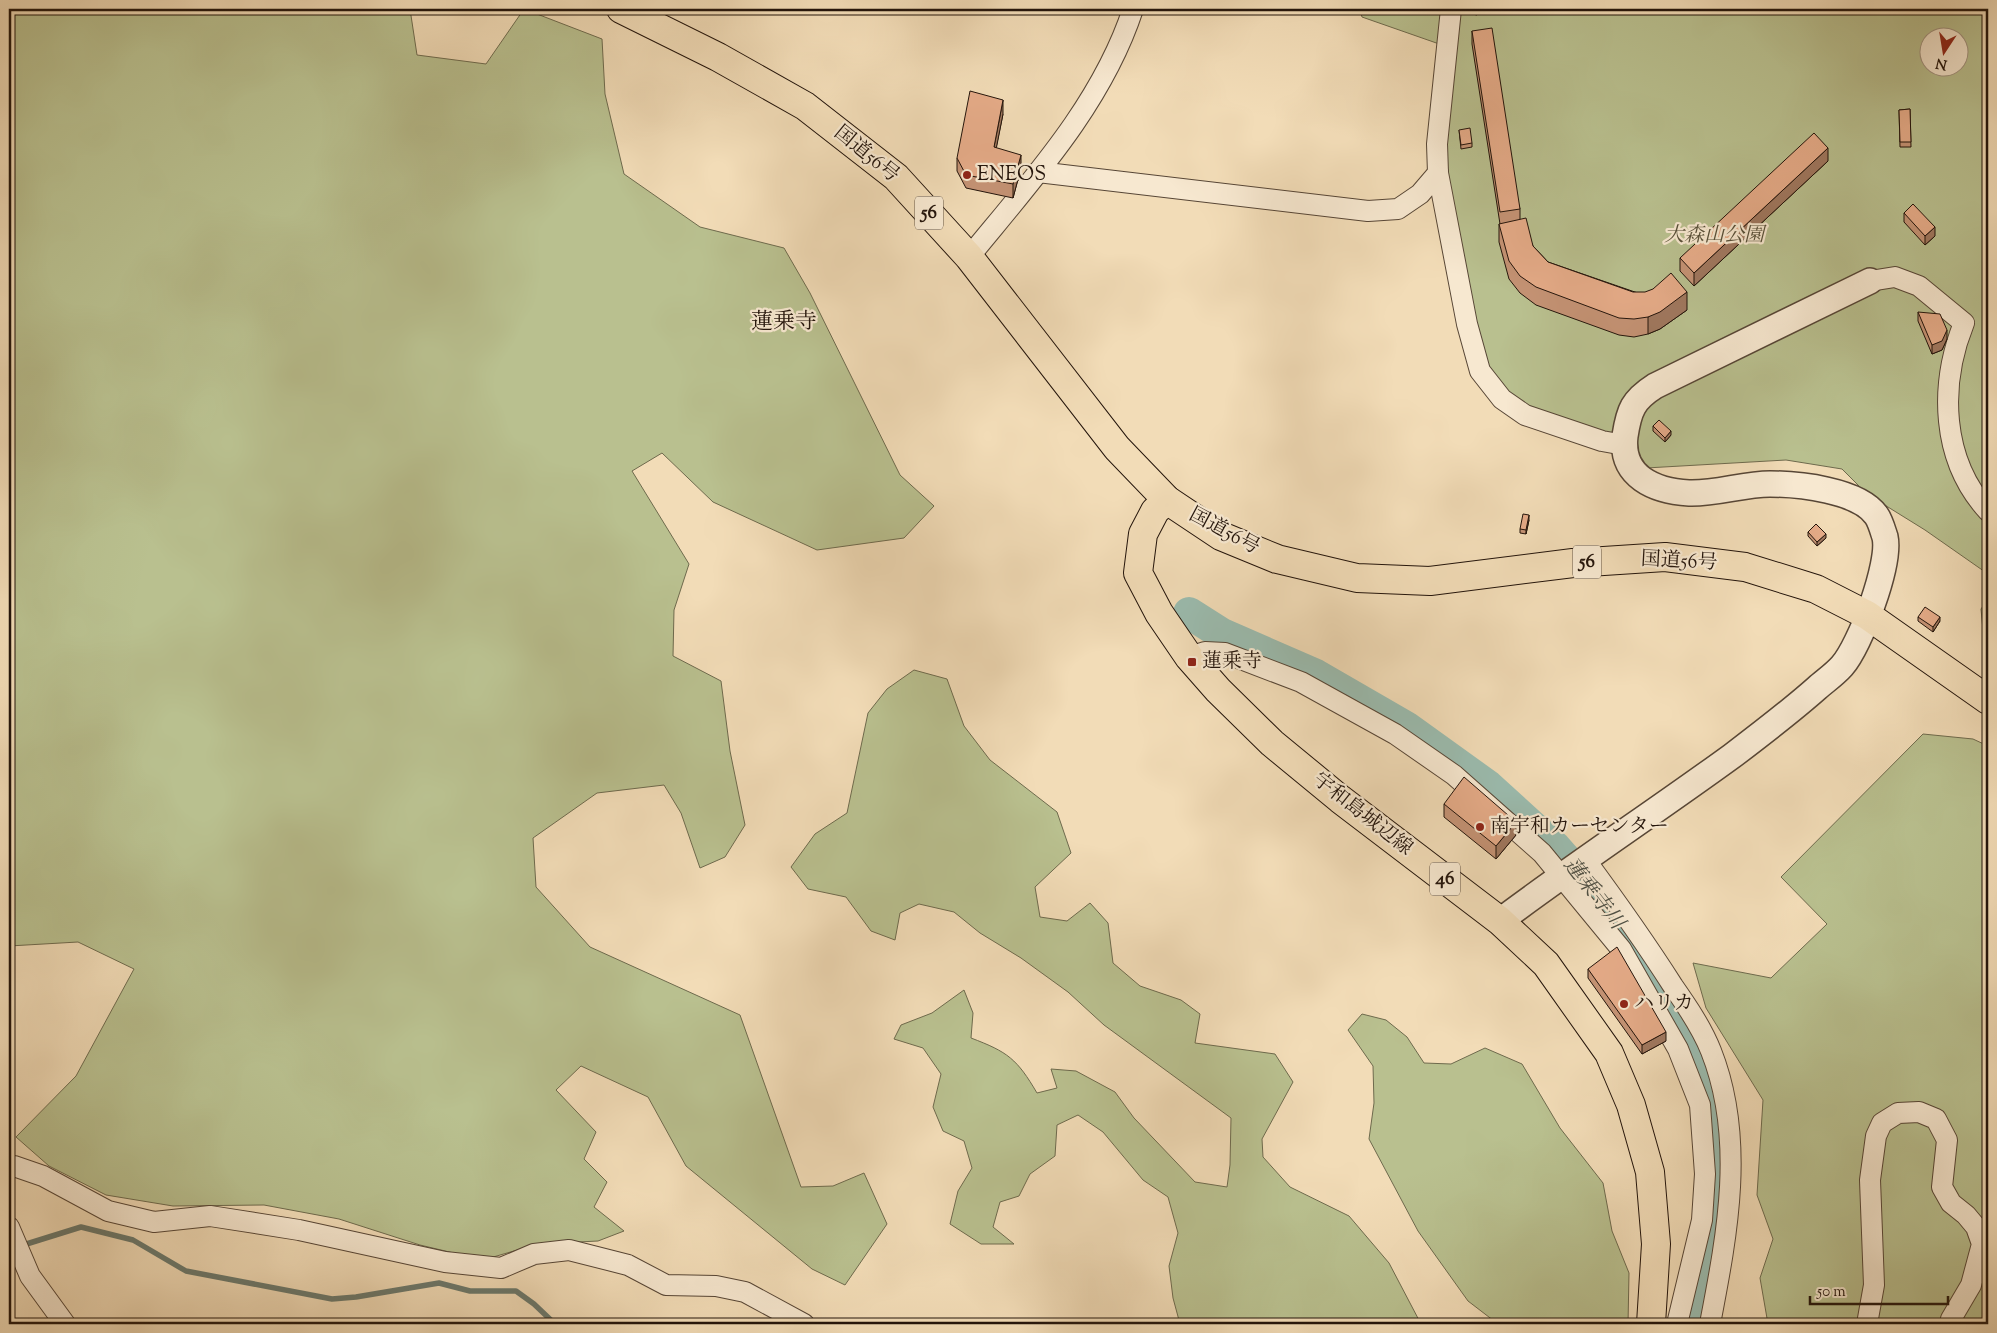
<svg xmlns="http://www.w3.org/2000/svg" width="1997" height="1333" font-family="'Sorts Mill Goudy','Noto Serif JP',serif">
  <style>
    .green { fill: #b9c08f; stroke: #6e6a4d; fill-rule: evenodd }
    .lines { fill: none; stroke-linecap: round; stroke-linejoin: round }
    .stream { stroke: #6b796d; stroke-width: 5.5 }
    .river { stroke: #9bbcaf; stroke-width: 32 }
    .minor-casing { stroke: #574636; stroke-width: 22 }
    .tertiary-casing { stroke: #574636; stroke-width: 28 }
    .primary-casing { stroke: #23140b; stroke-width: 30 }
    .trunk-casing { stroke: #23140b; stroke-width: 30 }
    .minor { stroke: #f7e8d0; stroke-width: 20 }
    .tertiary { stroke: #f7e8d0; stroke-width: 25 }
    .primary { stroke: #f2dcb7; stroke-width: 28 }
    .trunk { stroke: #f2dcb7; stroke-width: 28 }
    .wall { fill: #c59375; stroke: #23140b }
    .shaded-wall { fill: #a0785f; stroke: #23140b }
    .building { fill: #e5ab88; stroke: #23140b }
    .poi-dot { fill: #8f2418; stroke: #f7e8d0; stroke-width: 2 }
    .labels { text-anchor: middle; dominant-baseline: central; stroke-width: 4.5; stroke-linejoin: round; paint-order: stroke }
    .shield { fill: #f7e8d0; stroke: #635446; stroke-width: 1 }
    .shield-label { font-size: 19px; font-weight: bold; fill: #23140b }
    .street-label { font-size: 20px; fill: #23140b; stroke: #f7e8d0 }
    .poi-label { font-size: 20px; fill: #23140b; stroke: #f7e8d0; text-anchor: start }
    .park-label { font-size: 20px; font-style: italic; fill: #585039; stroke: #f7e8d0 }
    .water-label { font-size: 21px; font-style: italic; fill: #4d4f44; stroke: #f7e8d0 }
    .quarter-label { font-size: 22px; fill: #23140b; stroke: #f7e8d0 }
  </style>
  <rect width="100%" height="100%" fill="#f2dcb7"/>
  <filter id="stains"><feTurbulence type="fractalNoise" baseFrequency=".004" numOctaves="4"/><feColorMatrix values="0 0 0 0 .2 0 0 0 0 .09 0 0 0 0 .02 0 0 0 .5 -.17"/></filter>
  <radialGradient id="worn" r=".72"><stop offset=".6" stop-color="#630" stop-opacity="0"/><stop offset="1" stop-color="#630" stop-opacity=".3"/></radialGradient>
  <g class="green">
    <path d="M9,9H410L417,55L486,64L524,9L602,39L605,94L624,174L700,227L784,248L810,293L900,475L934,506L904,538L817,550L713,502L662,453L632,471L689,564L674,610L673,656L721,681L730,751L745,825L725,857L700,868L681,813L664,785L597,793L533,838L536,887L590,947L740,1015L801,1187L833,1186L864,1173L887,1224L845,1285L812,1269L686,1166L648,1097L581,1066L556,1090L596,1132L584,1159L607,1182L594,1207L624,1231L598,1241L538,1244L483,1260L420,1245L339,1219L264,1205L173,1206L106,1195L49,1166L16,1137L76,1076L134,969L78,942L9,946Z"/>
    <path d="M1359,9H1988V574L1925,530L1867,494L1842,469L1786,460L1646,468L1624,445L1525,415L1480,371L1438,173L1445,46L1362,17ZM1930,38H1960V68H1930Z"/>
    <path d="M1988,599V664L1986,662L1981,609Z"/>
    <path d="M914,670L947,679L964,726L990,760L1057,812L1071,853L1035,887L1040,917L1067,921L1090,903L1108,923L1113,963L1140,986L1181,1000L1200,1014L1195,1043L1275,1054L1293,1082L1262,1139L1263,1157L1290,1187L1349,1216L1389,1263L1421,1324H1180L1173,1298L1169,1266L1178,1233L1168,1197L1143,1180L1103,1132L1078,1115L1057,1125L1055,1156L1030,1174L1019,1196L1000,1202L993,1227L1014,1244H981L950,1224L958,1191L972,1168L964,1141L943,1131L933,1107L941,1074L923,1048L894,1039L901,1025L932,1013L964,990L973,1013L971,1038C1008,1052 1017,1059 1037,1093L1057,1088L1051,1069L1076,1071L1115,1092L1134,1118L1195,1182L1227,1187L1230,1165L1231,1118L1104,1025L1068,992L1021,958L980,933L954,912L919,904L900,913L895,940L871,931L846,897L808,889L791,867L815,834L847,813L868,713L887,689Z"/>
    <path d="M1923,734L1973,739L1988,746V1324H1768L1760,1278L1773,1239L1757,1195L1763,1100L1706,1008L1693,963L1771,978L1827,924L1781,877Z"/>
    <path d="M1362,1014L1386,1020L1407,1037L1424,1063L1451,1064L1485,1048L1522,1064L1560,1128L1603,1183L1612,1231L1629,1273L1628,1324H1498L1468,1301L1418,1231L1369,1139L1374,1103L1373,1066L1348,1030Z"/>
  </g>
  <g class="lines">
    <path class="stream" d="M20,1246L81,1227L133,1240L186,1271L332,1299L356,1297L439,1283L470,1291H516L534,1304L555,1324"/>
    <path class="river" d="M1189,613L1222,634L1316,675L1406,727L1488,786L1555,847L1605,904L1656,980L1697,1052L1712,1093L1718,1153V1199L1693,1324"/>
    <g class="minor-casing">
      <g id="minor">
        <path d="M1451,9L1437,144L1438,173L1467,324L1480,371L1502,399L1525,415L1602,441L1624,445"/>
        <path d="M1038,172L1368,211L1398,209L1420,194L1438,173"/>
        <path d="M969,257C1031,181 1102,104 1133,9"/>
        <path d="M1870,281L1895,277L1919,286L1964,323C1939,385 1941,460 1988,511"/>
        <path d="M1189,657L1205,652L1225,653L1301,682L1395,734L1454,775L1542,853L1621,949L1678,1049L1700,1105L1705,1174L1702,1220L1677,1324"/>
        <path d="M1584,858C1615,900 1645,942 1673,986C1687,1006 1702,1028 1711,1051C1746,1139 1727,1235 1710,1324"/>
        <path d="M9,1168L14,1166L43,1176L108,1211L154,1222L210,1216L299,1230L445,1262L501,1268L534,1254L569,1250L628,1265L666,1285L716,1286L745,1292L804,1324"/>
        <path d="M9,1227L30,1276L65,1324"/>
        <path d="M1867,1324L1874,1285L1870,1180L1876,1136L1882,1123L1898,1113L1919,1112L1936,1119L1947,1140L1942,1187L1951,1203L1966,1215L1976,1227L1982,1244L1971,1285L1951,1319L1950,1324"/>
      </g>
    </g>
    <g class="tertiary-casing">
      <path id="tertiary" d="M1500,921C1576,864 1655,812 1732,756C1761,734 1790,712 1817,688C1825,681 1835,674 1842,666C1860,646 1891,563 1885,537C1883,531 1880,520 1876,515C1858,490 1798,484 1770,484C1743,484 1716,494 1689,493C1655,491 1620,477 1625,436C1629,410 1633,400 1655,386L1870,281"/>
    </g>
    <g class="primary-casing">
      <path id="primary" d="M1167,500L1155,511L1143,534L1138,573L1159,613L1189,657L1218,690L1272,743L1340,799L1500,921L1546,964L1609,1053L1631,1105L1650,1172L1656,1244L1651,1324"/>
    </g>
    <g class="trunk-casing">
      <path id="trunk" d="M621,9L718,57L805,106L896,177L969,257L1117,448L1167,500L1221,536L1277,559L1357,578L1430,581L1573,563L1665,557L1745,567L1816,589L1867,615L1988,700"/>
    </g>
    <use href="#minor" class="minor"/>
    <use href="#tertiary" class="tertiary"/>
    <use href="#primary" class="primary"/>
    <use href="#trunk" class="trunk"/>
  </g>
  <g class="wall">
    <path d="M1468,9H1483L1477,15L1468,13Z"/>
    <path d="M1472,31L1520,209V219L1533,246L1548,262L1687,310L1660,329L1648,334L1634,337L1619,335L1536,305L1520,293L1509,279L1499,242V224H1500L1472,44Z"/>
    <path d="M1910,109L1911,147H1900L1899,110Z"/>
    <path d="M1003,114L996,148L1021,168L1013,198L966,188L957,171V158Z"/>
    <path d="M1459,130L1472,143V147L1461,149Z"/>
    <path d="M1828,161L1694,286L1680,271V258Z"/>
    <path d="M1904,213L1935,236L1925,245L1904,222Z"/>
    <path d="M1918,312L1947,339L1942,350L1932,354L1918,321Z"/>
    <path d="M1653,426L1671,435L1665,442L1653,431Z"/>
    <path d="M1529,520L1526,534L1520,533V529Z"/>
    <path d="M1808,532L1826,538L1817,546L1808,536Z"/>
    <path d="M1918,617L1940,621L1933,632L1918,621Z"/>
    <path d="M1444,804L1516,835L1496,859L1444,817Z"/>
    <path d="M1588,969L1666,1041L1642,1054L1588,978Z"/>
  </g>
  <g class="shaded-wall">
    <path d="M1477,9H1483L1477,15Z"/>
    <path d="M1003,100V114L994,160V147Z"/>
    <path d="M1828,148V161L1694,286V273Z"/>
    <path d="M1021,155V168L1013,198V184Z"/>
    <path d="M1935,227V236L1925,245V236Z"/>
    <path d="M1687,292V310L1660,329L1648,334V317Z"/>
    <path d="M1947,330V339L1942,350L1932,354V345Z"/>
    <path d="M1671,431V435L1665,442V438Z"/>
    <path d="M1529,515V520L1526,534V530Z"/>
    <path d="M1826,534V538L1817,546V542Z"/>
    <path d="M1940,617V621L1933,632V627Z"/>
    <path d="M1516,822V835L1496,859V846Z"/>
    <path d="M1666,1032V1041L1642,1054V1045Z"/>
  </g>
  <g class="building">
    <path d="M1492,28L1520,209L1500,212L1472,31Z"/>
    <path d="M970,91L1003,100L994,147L1021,155L1013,184L966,175L957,158Z"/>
    <path d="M1910,109L1911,142H1900L1899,110Z"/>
    <path d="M1470,128L1472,143L1461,145L1459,130Z"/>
    <path d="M1814,133L1828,148L1694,273L1680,258Z"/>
    <path d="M1913,204L1935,227L1925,236L1904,213Z"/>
    <path d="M1526,218L1533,246L1548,262L1633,292H1645L1653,289L1671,273L1687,292L1660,312L1648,317L1634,319L1619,318L1536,287L1520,276L1509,261L1499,224Z"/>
    <path d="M1918,312L1940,314L1947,330L1942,341L1932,345Z"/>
    <path d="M1659,420L1671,431L1665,438L1653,426Z"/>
    <path d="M1523,514L1529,515L1526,530L1520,529Z"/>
    <path d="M1816,524L1826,534L1817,542L1808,532Z"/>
    <path d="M1925,607L1940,617L1933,627L1918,617Z"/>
    <path d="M1464,777L1516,822L1496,846L1444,804Z"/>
    <path d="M1617,947L1666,1032L1642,1045L1588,969Z"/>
  </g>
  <g class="poi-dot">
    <circle cx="967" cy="175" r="5"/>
    <rect x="1187" y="657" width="10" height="10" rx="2.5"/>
    <circle cx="1480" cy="827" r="5"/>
    <circle cx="1624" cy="1004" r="5"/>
  </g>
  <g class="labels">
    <g class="shield">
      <rect x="915" y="196.5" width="28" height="33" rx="4"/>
      <rect x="1573" y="545.5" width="28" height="33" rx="4"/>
      <rect x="1430" y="862.5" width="30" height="33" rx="4"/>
    </g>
    <g class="shield-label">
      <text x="929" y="213">56</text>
      <text x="1587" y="562">56</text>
      <text x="1445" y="879">46</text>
    </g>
    <g class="street-label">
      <text transform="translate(866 155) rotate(39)">国道56号</text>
      <text transform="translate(1224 532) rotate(28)">国道56号</text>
      <text transform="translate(1679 562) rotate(3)">国道56号</text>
      <text transform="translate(1362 815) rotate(38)">宇和島城辺線</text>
    </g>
    <g class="poi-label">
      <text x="977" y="175">ENEOS</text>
      <text x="1202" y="662">蓮乗寺</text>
      <text x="1490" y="827">南宇和カーセンター</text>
      <text x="1634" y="1004">ハリカ</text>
    </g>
    <g class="park-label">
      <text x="1714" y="236">大森山公園</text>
    </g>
    <g class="water-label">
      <text transform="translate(1593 894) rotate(52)">蓮乗寺川</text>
    </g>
    <g class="quarter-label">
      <text x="784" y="323">蓮乗寺</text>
    </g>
  </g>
  <rect width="1997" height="1333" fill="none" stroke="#f2dcb7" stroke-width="30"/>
  <rect x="10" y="10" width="1977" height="1313" fill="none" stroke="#23140b" stroke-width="2.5"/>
  <rect x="15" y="15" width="1967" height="1303" fill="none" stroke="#23140b"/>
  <g transform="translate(1944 52) rotate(192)"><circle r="24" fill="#f7e8d0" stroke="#a29381"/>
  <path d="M0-4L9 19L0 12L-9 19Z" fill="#8f2418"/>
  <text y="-8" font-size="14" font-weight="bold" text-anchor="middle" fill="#23140b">N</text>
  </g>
  <path d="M1810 1296v8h138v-8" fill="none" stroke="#23140b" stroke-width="2.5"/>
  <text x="1817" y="1296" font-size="15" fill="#23140b" stroke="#f7e8d0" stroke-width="4" paint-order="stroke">50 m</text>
  <rect width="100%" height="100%" filter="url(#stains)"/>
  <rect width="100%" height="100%" fill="url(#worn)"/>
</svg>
